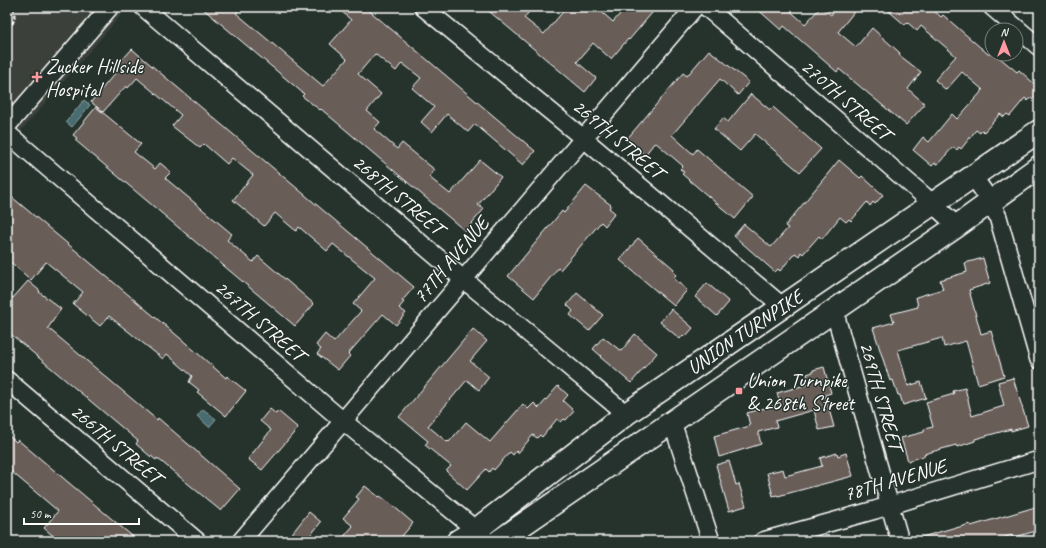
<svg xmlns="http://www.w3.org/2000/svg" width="1046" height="548" font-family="Caveat,sans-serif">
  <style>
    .built { fill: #3a403a }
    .water { fill: #4a6c71; stroke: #92a7aa }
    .building { fill: #695d58; stroke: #fff }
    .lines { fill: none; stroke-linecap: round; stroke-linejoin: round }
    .street-casing { stroke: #fff; stroke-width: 20 }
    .primary-casing { stroke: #fff; stroke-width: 25 }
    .path { stroke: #fff; stroke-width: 2.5; stroke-dasharray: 4 3; stroke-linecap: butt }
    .street { stroke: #26332d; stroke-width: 17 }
    .primary { stroke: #26332d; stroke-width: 22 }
    .poi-dot { fill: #ff9aa2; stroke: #26332d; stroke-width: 1.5 }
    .labels { text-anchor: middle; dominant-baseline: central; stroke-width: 3; stroke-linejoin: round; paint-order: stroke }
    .poi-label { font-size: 20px; fill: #fff; stroke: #26332d; text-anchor: start }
    .street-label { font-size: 20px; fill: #fff; stroke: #26332d }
  </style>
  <rect width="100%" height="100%" fill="#26332d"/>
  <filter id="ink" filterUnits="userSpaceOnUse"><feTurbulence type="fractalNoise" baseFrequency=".025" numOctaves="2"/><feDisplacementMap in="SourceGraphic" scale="8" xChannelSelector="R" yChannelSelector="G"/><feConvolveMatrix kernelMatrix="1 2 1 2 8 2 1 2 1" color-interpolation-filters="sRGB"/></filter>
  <g filter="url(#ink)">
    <path class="built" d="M7,7H128L7,147Z"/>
    <g class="water">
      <path d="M84,100L90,105L72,127L66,122Z"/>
      <path d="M203,409L216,419L209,427L197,416Z"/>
    </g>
    <g class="building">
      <path d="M201,7H242L236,13L323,86L347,59L330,44L351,20L337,7H365L535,151L523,165L475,124L468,132L447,114L432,132L421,122L434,107L412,88L421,78L402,63L396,71L375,54L358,74L381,94L367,111L380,122L374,129L397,149L402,143L435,170L429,177L450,194L480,160L501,177L478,205L484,209L465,231L321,109L320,110L302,96L304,94Z"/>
      <path d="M484,7H533L524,18L544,34L567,7H596L613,22L626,7H657L629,40L628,39L611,59L593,43L577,62L596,78L585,92Z"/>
      <path d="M755,7H786L805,24L821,7L831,15L837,7H858L838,32L856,47L872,28L900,53L899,55L921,72L908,89L925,104L906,125L839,69L837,72L784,26L781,30Z"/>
      <path d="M884,7H930L941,17L943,15L988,54H995L1017,72L1019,70L1039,88V92L1033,99L1031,97L1028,101L1025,98L1010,116L1007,114L1004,117L1000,114L984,132L982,130L980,133L976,130L961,149L959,147L957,150L953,147L938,164L935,163L932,166L913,150L923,137L929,142L952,114L957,119L983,90L962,72L946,90L935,80L956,56L921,26L917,31L907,22L905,25Z"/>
      <path d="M132,49L414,287L402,301L404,302L399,308L406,313L396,325L383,314L348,354L350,356L338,370L317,354L321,349L316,345L325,334L334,342L361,311L353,304L375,278L333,244L327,251L299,227L296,231L275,213L264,226L233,200L253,175L232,158L227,164L204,144L200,148L172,126L181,115L137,78L128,88L126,86L103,112L91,102L116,72L113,70Z"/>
      <path d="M709,50L749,82L738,95L720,79L672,135L693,154L697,149L753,197L735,219L682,174L684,172L680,169L683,166L655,142L645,155L626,140L683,73L687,76Z"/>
      <path d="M751,94L770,110L773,107L821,149L800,172L755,134L740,151L714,129L723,118L728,122Z"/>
      <path d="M96,107L141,144L134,152L155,169L160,163L171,172L165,178L232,234L227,240L253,262L258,256L314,304L295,326L75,140L77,138L73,135Z"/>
      <path d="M839,160L860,178L862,176L883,195L875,204L873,202L870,206L867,202L851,221L849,219L846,222L840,217L822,239L819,236L803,254L801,252L799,256L795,253L780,271L778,269L775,272L734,236L744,224L771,247L788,228L785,226Z"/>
      <path d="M586,186L611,205L609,208L615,213L605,226L601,222L560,270L558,268L534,298L508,276L562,211L564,213Z"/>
      <path d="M7,193L180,338L226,378L227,376L246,391L226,416L197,392L199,390L189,382L192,376L167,354L163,359L109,316L100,326L73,304L83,292L46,262L31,280L7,259Z"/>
      <path d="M638,238L674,269L673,271L676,275L673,278L687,290L674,306L620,260Z"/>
      <path d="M983,258L990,283L969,290L981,334L991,331L1004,376L978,384L966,341L944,347L942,338L898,350L908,386L921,382L926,398L903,405L900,395H898L893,380L890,381L873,328L894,322L891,314L918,307L916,297L943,289L940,280L967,272L965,263Z"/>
      <path d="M28,281L40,291L39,292L61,309L48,328L157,420L158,418L240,489L221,511L157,458L156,460L151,456V457L136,444L138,441L7,331V293L13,298Z"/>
      <path d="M707,283L729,302L717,316L695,297Z"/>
      <path d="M577,293L603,315L589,331L570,315L573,311L567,305Z"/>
      <path d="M671,309L693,328L685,337L683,335L680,339L660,322Z"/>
      <path d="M473,329L487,341L470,361L489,377L479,390L467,380L428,426L447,442L448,441L449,442L466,422L490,442L523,404L528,409L534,403L539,408L558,386L568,395L563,401L574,411L566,420L564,419L561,422L557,419L542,437L540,435L537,438L533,435L518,453L516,451L513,455L510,452L494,470L492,468L489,472L486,469L467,490L446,471L451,466L425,445L428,441L399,417Z"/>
      <path d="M635,334L657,353L631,383L600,357L601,356L593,349L603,337L621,351Z"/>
      <path d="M824,367L831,393L825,395L834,427L819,430L814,410L775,421L777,427L758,432L761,444L719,457L714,436L750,426L747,413L780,404L777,393L809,384L807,374L813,372V370Z"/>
      <path d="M1013,378L1028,426L1011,431V429L975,439V441L957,447L956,445L924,454V456L908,461L901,438L924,432V429L933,427L926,402L954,394L953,391L965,388L972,416L1004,406L998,382Z"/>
      <path d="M270,409L276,414L278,411L298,428L262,470L248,459L271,430L260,421Z"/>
      <path d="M7,434L16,442L18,440L138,541H59L44,528L58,511L7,468Z"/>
      <path d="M837,453L838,456L846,453L853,476L778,496L777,495L773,496L767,473L783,469L785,476L822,466L820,458Z"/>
      <path d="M729,461L736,485L739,484L746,506L729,511L716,465Z"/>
      <path d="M365,486L379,497L380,496L391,504L413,523L398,541H340L353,526L343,518L359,499L356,497Z"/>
      <path d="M1039,506V530L1012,538V535L993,541H920L919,538L956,527V528L970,524L971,526Z"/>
      <path d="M309,512L321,522L306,541H286Z"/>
    </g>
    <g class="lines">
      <g class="street-casing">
        <g id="street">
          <path d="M143,7L463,279L626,414"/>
          <path d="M423,7L583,138L782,306"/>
          <path d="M706,7L923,195L957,226"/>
          <path d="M992,7L1039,47"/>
          <path d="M7,126L110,7"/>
          <path d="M7,133L343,421L476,530L487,541"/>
          <path d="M973,176L991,202L998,217L1039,360"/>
          <path d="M834,310L900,541"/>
          <path d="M7,380L197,541"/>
          <path d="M672,422L711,541"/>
          <path d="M241,541L695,7"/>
          <path d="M763,541L875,510L1039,460"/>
        </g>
      </g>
      <g class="primary-casing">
        <g id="primary">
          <path d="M458,541L476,530L626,414L1039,131"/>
          <path d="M499,541L957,226L1039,167"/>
        </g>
      </g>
      <g class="path">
        <path d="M7,29C15,23 16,16 13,7"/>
        <path d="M7,96V97"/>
      </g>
      <use href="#street" class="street"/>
      <use href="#primary" class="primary"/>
    </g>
  </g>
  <g class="poi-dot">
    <path d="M35 71h4v4h4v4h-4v4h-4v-4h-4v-4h4z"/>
    <rect x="735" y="387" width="8" height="8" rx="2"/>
  </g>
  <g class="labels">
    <g class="poi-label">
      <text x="46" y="66">Zucker Hillside<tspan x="46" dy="23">Hospital</tspan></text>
      <text x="747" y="380">Union Turnpike<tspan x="747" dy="23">&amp; 268th Street</tspan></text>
    </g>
    <g class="street-label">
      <text transform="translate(846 100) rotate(41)">270TH STREET</text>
      <text transform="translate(618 139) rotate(40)">269TH STREET</text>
      <text transform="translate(398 195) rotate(40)">268TH STREET</text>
      <text transform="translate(451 260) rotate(-50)">77TH AVENUE</text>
      <text transform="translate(260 321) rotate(41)">267TH STREET</text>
      <text transform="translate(745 332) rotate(-34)">UNION TURNPIKE</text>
      <text transform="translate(881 396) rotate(74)">269TH STREET</text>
      <text transform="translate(116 444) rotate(40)">266TH STREET</text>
      <text transform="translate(895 480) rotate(-16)">78TH AVENUE</text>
    </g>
  </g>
  <rect width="1046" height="548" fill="none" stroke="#26332d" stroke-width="24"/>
  <rect x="12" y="12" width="1022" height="524" fill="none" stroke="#fff" stroke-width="1.5" filter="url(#ink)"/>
  <g transform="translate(1004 42)"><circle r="19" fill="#26332d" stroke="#7d8581"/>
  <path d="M0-3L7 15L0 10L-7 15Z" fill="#ff9aa2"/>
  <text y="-6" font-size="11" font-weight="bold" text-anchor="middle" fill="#ffffff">N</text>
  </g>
  <path d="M24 518v6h115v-6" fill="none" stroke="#ffffff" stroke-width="2"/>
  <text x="30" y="518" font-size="12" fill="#ffffff" stroke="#26332d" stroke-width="3" paint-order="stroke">50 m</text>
</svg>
